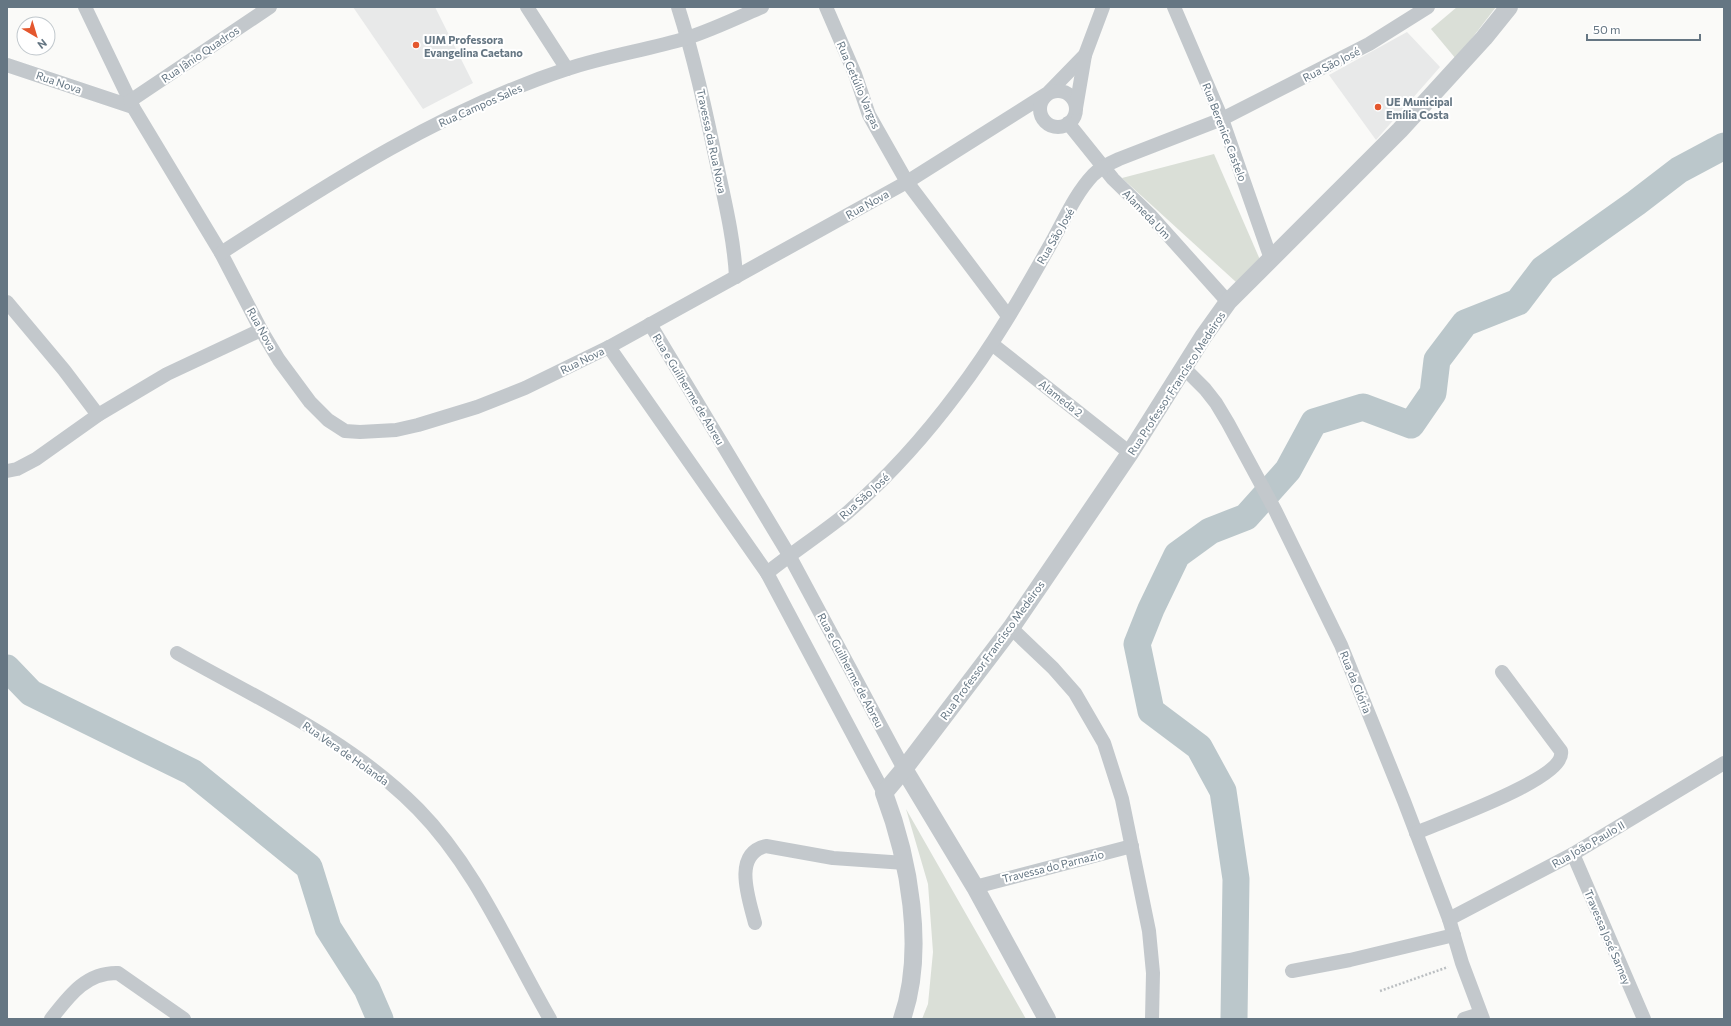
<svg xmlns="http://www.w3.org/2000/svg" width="1731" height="1026" font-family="Commissioner,sans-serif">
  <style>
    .built { fill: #e8e9e9 }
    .green { fill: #dadfd7 }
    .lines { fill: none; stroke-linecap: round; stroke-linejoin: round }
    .river { stroke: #bbc7cb; stroke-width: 27 }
    .path { stroke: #bbbfc2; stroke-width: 2.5; stroke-dasharray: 2 2; stroke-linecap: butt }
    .minor { stroke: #c3c8cc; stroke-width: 14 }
    .tertiary { stroke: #c3c8cc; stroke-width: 18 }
    .poi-dot { fill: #e4572e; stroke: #fff; stroke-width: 1.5 }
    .labels { text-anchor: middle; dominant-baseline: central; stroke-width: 4; stroke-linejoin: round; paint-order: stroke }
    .poi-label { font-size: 11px; font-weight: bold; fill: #657683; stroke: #fff; text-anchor: start }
    .street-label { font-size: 11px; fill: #657683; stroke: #fff }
  </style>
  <rect width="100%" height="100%" fill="#fafaf8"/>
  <g class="built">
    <path d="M353,7H435L473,83L423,109Z"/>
    <path d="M1407,32L1440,67L1376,140L1329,75Z"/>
  </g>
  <g class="green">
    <path d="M1457,7H1496L1456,59L1431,29Z"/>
    <path d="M1214,154L1261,262L1236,282L1122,178Z"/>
    <path d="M906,809L1026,1019H922L928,1004L933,952L928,884Z"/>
  </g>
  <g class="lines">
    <g class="river">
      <path d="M7,668L31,693L192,772L309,867L328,928L367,989L380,1019"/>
      <path d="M1234,1019L1236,879L1223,791L1199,747L1151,711L1137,644L1151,609L1177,555L1210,531L1246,517L1288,470L1314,422L1363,407L1411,425L1433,393L1437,360L1465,323L1518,302L1543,269L1636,203L1679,170L1724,146"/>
    </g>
    <path class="path" d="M1380,991L1448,967"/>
    <g class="minor">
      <path d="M85,7L133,107L221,253L261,330L279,360L310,402L328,420L345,431L360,432L396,430L418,425L477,407L525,388L609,347L907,182L1048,93L1085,55L1103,7"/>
      <path d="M527,7L567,69"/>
      <path d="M678,7C694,57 705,108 716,160C724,198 734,238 736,277"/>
      <path d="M826,7L855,74L869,115L907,182L1008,316"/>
      <path d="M1174,7L1222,119L1271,259"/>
      <path d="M7,65L133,107"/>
      <circle cx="1058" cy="109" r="18"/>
      <path d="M130,101L270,7"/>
      <path d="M1076,108L1085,55"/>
      <path d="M1068,123L1113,179L1150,215L1228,302"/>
      <path d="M221,253C331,182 442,110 567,69C606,56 647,50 687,38C712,30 737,18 762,7"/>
      <path d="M7,302L64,370L98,415"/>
      <path d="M650,324L789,555L904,769"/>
      <path d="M992,344L1130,453"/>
      <path d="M609,347L767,573L884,793"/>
      <path d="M1183,367L1205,389L1216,403L1228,423L1275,510L1341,645L1404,801L1449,919L1462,963L1483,1019"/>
      <path d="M7,471L17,469L36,459L98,415L167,374L261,330"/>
      <path d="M767,573C793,552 821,534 847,513C888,477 925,436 957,393C992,347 1021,297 1049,247C1063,223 1074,195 1093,175C1100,168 1110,163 1119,159L1222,119L1369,44L1428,7"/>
      <path d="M1011,628L1053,668L1075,693L1104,743L1122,799L1149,931L1153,973L1152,1019"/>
      <path d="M177,653C260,700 350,740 418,809C476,868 509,948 550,1019"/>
      <path d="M1416,833C1439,822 1567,779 1561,751L1502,672"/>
      <path d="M1573,854L1644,1019"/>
      <path d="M975,887L1132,846"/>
      <path d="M1449,919L1573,854L1724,763"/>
      <path d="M755,923C749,899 732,854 766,846L833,858L905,863"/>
      <path d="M1292,971L1350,960L1454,935"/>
      <path d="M51,1019C69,996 86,972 118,973L184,1019"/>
      <path d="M1464,1019L1480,1014"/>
    </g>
    <g class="tertiary">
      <path d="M904,769L975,887L1047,1019"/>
      <path d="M902,1019C926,950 909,859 884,793L904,769L1011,628L1130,453L1203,337L1228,302L1400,130L1484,38L1509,7"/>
    </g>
  </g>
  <g class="poi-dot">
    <circle cx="416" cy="45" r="4"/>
    <circle cx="1378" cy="107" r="4"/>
  </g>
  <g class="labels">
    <g class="poi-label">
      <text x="424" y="39">UIM Professora<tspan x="424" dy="13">Evangelina Caetano</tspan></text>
      <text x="1386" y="101">UE Municipal<tspan x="1386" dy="13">Emília Costa</tspan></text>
    </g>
    <g class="street-label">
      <text transform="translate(200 54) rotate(-34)">Rua Jânio Quadros</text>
      <text transform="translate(1331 64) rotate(-27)">Rua São José</text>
      <text transform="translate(59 82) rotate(19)">Rua Nova</text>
      <text transform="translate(859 85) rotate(67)">Rua Getúlio Vargas</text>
      <text transform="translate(480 105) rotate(-24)">Rua Campos Sales</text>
      <text transform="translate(1225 132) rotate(69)">Rua Berenice Castelo</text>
      <text transform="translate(712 141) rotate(78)">Travessa da Rua Nova</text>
      <text transform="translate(867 204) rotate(-29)">Rua Nova</text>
      <text transform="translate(1147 214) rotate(46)">Alameda Um</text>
      <text transform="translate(1055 236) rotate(-60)">Rua São José</text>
      <text transform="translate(262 329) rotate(61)">Rua Nova</text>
      <text transform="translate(582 360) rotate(-26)">Rua Nova</text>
      <text transform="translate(1176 383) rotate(-57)">Rua Professor Francisco Medeiros</text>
      <text transform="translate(689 389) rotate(59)">Rua e Guilherme de Abreu</text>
      <text transform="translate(1061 398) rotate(38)">Alameda 2</text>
      <text transform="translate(864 496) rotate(-42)">Rua São José</text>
      <text transform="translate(992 650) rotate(-54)">Rua Professor Francisco Medeiros</text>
      <text transform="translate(851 670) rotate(62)">Rua e Guilherme de Abreu</text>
      <text transform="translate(1356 682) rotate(68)">Rua da Glória</text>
      <text transform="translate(346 753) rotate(35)">Rua Vera de Holanda</text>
      <text transform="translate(1588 844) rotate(-30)">Rua João Paulo II</text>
      <text transform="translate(1053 866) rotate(-14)">Travessa do Parnazio</text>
      <text transform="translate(1608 937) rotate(67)">Travessa José Sarney</text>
    </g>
  </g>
  <rect width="1731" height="1026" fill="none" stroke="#657683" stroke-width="16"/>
  <g transform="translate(36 36) rotate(142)"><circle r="19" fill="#ffffff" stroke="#c1c8cd"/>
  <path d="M0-3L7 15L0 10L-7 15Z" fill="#e4572e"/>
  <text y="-6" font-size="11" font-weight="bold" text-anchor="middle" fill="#657683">N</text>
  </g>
  <path d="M1587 34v6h113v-6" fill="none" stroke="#657683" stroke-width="2"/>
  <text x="1593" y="34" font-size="12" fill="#657683" stroke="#ffffff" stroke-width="3" paint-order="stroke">50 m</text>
</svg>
